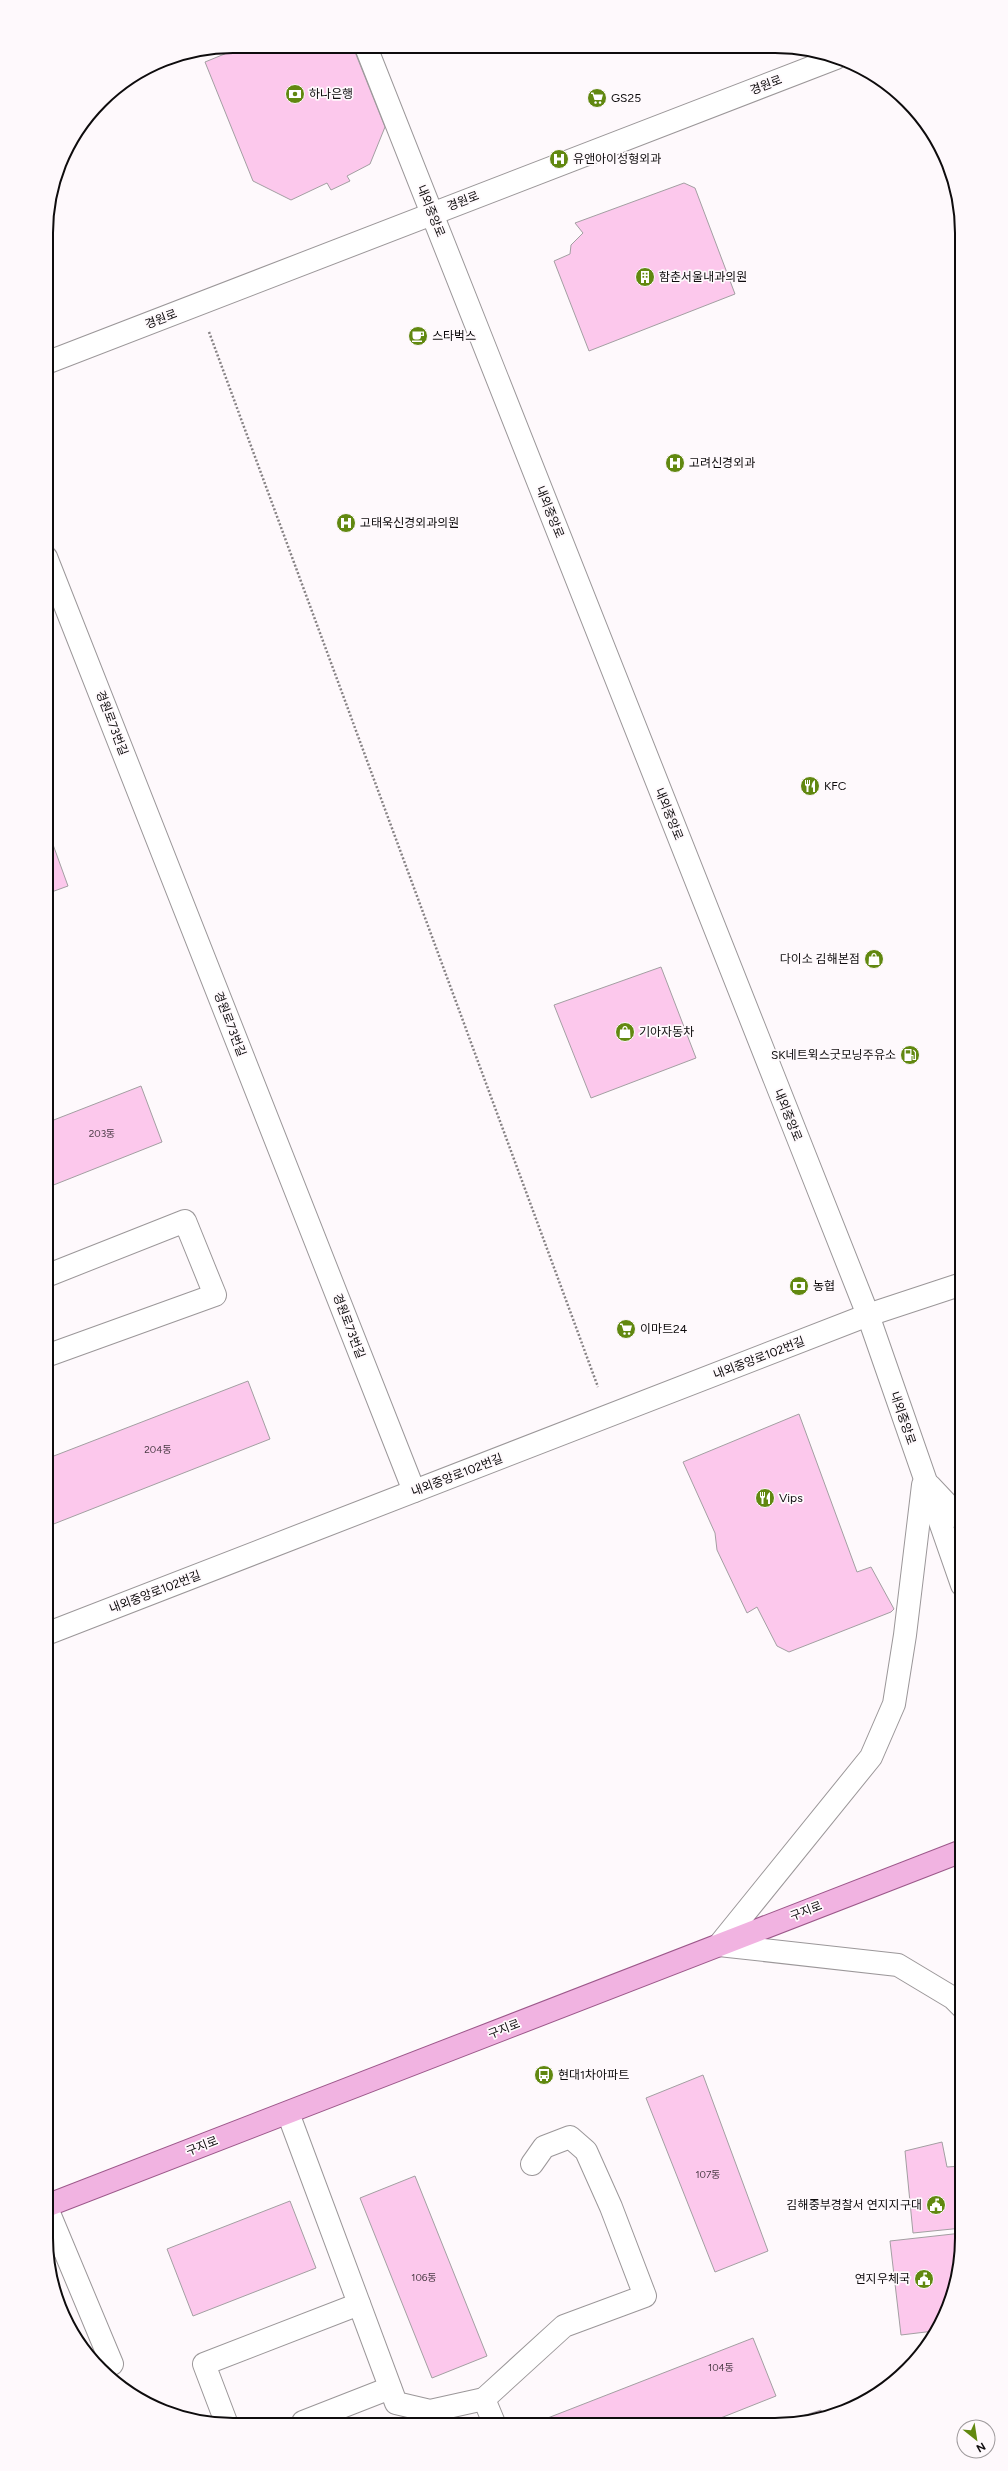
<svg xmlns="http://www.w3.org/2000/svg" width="1008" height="2471" font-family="Figtree,'Noto Sans KR',sans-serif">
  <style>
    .building { fill: #fcc8ec; stroke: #a39fa2 }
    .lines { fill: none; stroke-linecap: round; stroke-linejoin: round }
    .minor-casing { stroke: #9b9799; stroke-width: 24 }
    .major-casing { stroke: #9c588a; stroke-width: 24 }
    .path { stroke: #868284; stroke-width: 2.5; stroke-dasharray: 2 2; stroke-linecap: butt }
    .minor { stroke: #fff; stroke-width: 22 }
    .major { stroke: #f1b3e1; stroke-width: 22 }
    .labels { text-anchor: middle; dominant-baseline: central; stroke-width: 3.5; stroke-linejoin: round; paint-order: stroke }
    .number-label { font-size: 10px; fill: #4a3b45 }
    .street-label { font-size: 12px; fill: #0e0c0d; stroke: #fef9fc }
    .poi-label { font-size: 12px; fill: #0e0c0d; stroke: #fef9fc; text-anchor: start }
    .rim { fill: none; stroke: #0e0c0d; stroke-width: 2 }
  </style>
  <rect width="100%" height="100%" fill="#fef9fc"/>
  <g class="building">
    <path d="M244,46L353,47L385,127L370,164L347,176L350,181L331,190L327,183L291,200L253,181L205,62Z"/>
    <path d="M684,183L695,188L735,294L589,351L554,261L570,254L571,245L583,233L575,223Z"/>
    <path d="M47,828L68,886L46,894V828Z"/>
    <path d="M661,967L696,1058L591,1098L554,1005Z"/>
    <path d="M141,1086L162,1142L46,1188V1123Z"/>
    <path d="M248,1381L270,1439L46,1527V1459Z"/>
    <path d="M799,1414L857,1572L871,1567L894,1609L891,1612L789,1652L777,1646L757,1607L747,1613L717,1550L715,1533L683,1462Z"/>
    <path d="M703,2075L768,2251L715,2272L646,2098Z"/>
    <path d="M942,2142L947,2167L961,2166L962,2228L913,2233L905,2151Z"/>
    <path d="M415,2176L487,2356L432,2378L360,2198Z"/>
    <path d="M290,2201L316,2268L193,2316L167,2249Z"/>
    <path d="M962,2233V2250L948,2309L934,2331L901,2335L890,2241Z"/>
    <path d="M753,2338L776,2396L703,2425L541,2424L540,2421Z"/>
    <path d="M821,2410L823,2419L774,2425Z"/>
  </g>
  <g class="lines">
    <g class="minor-casing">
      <g id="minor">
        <path d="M366,47L868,1315L962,1585"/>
        <path d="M46,363L836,58"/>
        <path d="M46,557L414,1491"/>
        <path d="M46,1356L215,1295L185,1221L46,1276"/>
        <path d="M930,1486L962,1520"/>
        <path d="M46,1634L868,1315L962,1284"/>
        <path d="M719,1945L871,1757L894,1704L905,1635L923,1485"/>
        <path d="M719,1945L898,1965L953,1998L962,2007"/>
        <path d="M288,2113L396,2403L430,2411L484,2399L494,2423"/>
        <path d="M46,2206L112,2364L100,2369"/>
        <path d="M484,2399L564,2326L645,2296L611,2207L586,2151L570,2137L544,2147L532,2164"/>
        <path d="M226,2422L204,2364L359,2304"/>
        <path d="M303,2422L390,2388"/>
      </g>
    </g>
    <g class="major-casing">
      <path id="major" d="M46,2206L962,1851"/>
    </g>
    <path class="path" d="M209,332L598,1387"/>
    <use href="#minor" class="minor"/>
    <use href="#major" class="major"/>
  </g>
  <defs>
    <g id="bank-disc" transform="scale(1)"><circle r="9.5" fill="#618810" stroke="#fef9fc"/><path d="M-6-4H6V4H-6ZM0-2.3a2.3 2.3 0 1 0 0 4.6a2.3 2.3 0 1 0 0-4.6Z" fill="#fff"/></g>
    <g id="supermarket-disc" transform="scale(1)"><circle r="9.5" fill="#618810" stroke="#fef9fc"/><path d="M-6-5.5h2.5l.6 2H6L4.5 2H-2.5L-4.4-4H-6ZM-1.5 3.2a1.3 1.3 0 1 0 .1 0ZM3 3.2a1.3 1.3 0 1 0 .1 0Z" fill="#fff"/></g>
    <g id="hospital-disc" transform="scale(1)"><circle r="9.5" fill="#618810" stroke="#fef9fc"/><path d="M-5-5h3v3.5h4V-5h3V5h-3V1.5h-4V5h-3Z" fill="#fff"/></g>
    <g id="building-disc" transform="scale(1)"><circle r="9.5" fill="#618810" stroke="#fef9fc"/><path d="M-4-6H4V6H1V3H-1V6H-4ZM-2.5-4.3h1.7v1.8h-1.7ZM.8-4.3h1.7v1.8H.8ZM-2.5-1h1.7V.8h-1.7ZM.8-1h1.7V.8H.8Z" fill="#fff"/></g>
    <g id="cafe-disc" transform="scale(1)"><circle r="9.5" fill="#618810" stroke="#fef9fc"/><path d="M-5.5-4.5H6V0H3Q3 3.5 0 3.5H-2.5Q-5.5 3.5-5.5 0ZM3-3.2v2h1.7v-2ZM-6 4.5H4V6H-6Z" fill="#fff"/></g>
    <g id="restaurant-disc" transform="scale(1)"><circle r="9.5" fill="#618810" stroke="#fef9fc"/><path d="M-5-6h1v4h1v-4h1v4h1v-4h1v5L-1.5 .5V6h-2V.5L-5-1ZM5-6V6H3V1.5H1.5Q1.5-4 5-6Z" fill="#fff"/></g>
    <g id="shop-disc" transform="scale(1)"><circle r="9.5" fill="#618810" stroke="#fef9fc"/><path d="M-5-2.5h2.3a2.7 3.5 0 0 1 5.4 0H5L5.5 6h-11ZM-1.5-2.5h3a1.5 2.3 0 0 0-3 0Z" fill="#fff"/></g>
    <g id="fuel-disc" transform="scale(1)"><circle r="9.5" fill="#618810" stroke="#fef9fc"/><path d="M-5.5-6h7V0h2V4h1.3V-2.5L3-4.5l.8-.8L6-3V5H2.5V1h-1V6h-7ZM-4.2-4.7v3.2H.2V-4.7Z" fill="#fff"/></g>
    <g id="bus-disc" transform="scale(1)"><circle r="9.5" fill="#618810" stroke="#fef9fc"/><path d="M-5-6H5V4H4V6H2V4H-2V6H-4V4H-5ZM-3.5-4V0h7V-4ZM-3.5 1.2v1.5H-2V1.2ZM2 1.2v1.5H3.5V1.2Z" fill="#fff"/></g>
    <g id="civic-disc" transform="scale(1)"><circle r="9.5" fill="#618810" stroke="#fef9fc"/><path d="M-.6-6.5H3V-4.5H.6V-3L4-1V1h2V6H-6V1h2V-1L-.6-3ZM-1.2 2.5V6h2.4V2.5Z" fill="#fff"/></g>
  </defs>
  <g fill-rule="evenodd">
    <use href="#bank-disc" x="295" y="94"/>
    <use href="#supermarket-disc" x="597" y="98"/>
    <use href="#hospital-disc" x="559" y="159"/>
    <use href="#building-disc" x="645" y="277"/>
    <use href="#cafe-disc" x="418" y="336"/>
    <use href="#hospital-disc" x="675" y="463"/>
    <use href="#hospital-disc" x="346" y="523"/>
    <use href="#restaurant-disc" x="810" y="786"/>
    <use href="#shop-disc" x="874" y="959"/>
    <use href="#shop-disc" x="625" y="1032"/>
    <use href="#fuel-disc" x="910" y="1055"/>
    <use href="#bank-disc" x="799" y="1286"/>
    <use href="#supermarket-disc" x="626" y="1329"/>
    <use href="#restaurant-disc" x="765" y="1498"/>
    <use href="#bus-disc" x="544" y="2075"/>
    <use href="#civic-disc" x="936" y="2205"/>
    <use href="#civic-disc" x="924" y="2279"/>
  </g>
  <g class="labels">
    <g class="number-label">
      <text x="102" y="1133">203동</text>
      <text x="158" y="1449">204동</text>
      <text x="708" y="2174">107동</text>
      <text x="424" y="2277">106동</text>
      <text x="721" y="2367">104동</text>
    </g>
    <g class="street-label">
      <text transform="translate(766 85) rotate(-21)">경원로</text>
      <text transform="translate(463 201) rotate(-21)">경원로</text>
      <text transform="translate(431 211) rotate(68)">내외중앙로</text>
      <text transform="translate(161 319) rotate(-21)">경원로</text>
      <text transform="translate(550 512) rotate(68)">내외중앙로</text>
      <text transform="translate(112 723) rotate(69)">경원로73번길</text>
      <text transform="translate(669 814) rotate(68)">내외중앙로</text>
      <text transform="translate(230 1024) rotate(69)">경원로73번길</text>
      <text transform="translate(788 1115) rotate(68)">내외중앙로</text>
      <text transform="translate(349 1326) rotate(69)">경원로73번길</text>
      <text transform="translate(759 1358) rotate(-21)">내외중앙로102번길</text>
      <text transform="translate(903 1418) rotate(71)">내외중앙로</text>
      <text transform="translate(457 1475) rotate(-21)">내외중앙로102번길</text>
      <text transform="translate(155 1592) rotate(-21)">내외중앙로102번길</text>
      <text transform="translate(806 1911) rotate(-21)">구지로</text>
      <text transform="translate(504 2029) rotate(-21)">구지로</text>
      <text transform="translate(202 2146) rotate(-21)">구지로</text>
    </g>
    <g class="poi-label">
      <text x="309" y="94">하나은행</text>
      <text x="611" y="98">GS25</text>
      <text x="573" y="159">유앤아이성형외과</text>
      <text x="659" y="277">함춘서울내과의원</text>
      <text x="432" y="336">스타벅스</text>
      <text x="689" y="463">고려신경외과</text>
      <text x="360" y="523">고태욱신경외과의원</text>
      <text x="824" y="786">KFC</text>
      <text x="860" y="959" text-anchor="end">다이소 김해본점</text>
      <text x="639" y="1032">기아자동차</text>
      <text x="896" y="1055" text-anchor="end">SK네트윅스굿모닝주유소</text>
      <text x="813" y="1286">농협</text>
      <text x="640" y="1329">이마트24</text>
      <text x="779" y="1498">Vips</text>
      <text x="558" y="2075">현대1차아파트</text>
      <text x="922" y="2205" text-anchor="end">김해중부경찰서 연지지구대</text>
      <text x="910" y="2279" text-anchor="end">연지우체국</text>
    </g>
  </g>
  <path d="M0 0H1008V2471H0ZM233 53H775A180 180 0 0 1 955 233V2238A180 180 0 0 1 775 2418H233A180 180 0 0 1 53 2238V233A180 180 0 0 1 233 53Z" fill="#fef9fc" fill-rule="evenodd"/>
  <path class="rim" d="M233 53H775A180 180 0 0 1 955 233V2238A180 180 0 0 1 775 2418H233A180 180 0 0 1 53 2238V233A180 180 0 0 1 233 53Z"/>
  <g transform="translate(976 2439) rotate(150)"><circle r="19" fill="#fef9fc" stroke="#9e9a9c"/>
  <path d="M0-3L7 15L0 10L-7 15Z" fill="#618810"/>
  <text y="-6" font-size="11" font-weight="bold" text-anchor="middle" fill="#0e0c0d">N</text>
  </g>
</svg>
